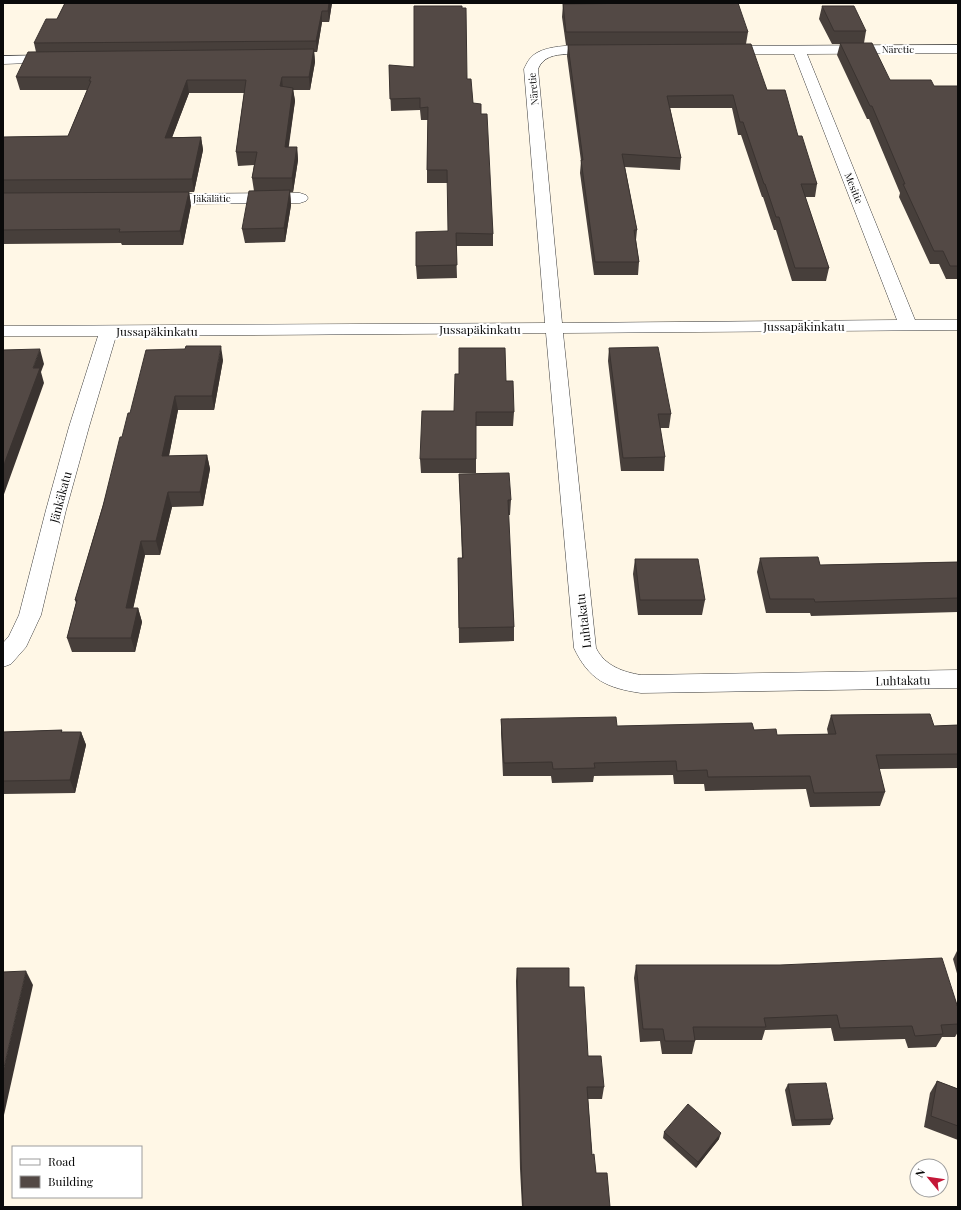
<svg xmlns="http://www.w3.org/2000/svg" width="961" height="1210" font-family="'Playfair Display',serif">
  <style>
    .lines { fill: none; stroke-linecap: round; stroke-linejoin: round }
    .street-casing { stroke: #3d3d3d; stroke-width: 1 }
    .street { fill: #fff; fill-rule: evenodd }
    .wall { fill: #473f3b }
    .shaded-wall { fill: #3a3330 }
    .building { fill: #534945; stroke: #3a3330 }
    .labels { text-anchor: middle; dominant-baseline: central; stroke-width: 4; stroke-linejoin: round; paint-order: stroke }
    .far-street-label { font-size: 10px; fill: #0a0a0a; stroke: #fff }
    .street-label { font-size: 12px; fill: #0a0a0a; stroke: #fff }
  </style>
  <rect width="100%" height="100%" fill="#fff7e6"/>
  <g class="lines">
    <g class="street-casing">
      <g id="street">
        <path d="M958,45V53L807,54L915,320H958V330L563,333L596,648C605,666 623,672 641,675L958,670V688L641,693C607,688 589,680 574,648L546,333L116,336L89,427L66,510L41,615L26,647L11,664L3,667V643L9,636L19,615L46,510L69,427L98,336H3V326L545,323L524,69C527,63 529,58 535,54C549,44 586,44 603,48L605,51L603,54C583,59 548,45 538,69L562,323L897,320L794,54H724L719,53L717,50L719,47L724,46Z"/>
        <path d="M54,55L59,56L61,59L59,62L3,64V56Z"/>
        <path d="M300,193L306,195L308,198L306,201L300,203L160,204L154,202L152,199L154,196L160,194Z"/>
      </g>
    </g>
    <use href="#street" class="street"/>
  </g>
  <g class="wall">
    <path d="M65,3H332L329,22H322L317,52H314L315,62L310,90H293L295,101L288,147H297L298,160L293,192H290L291,205L285,242L245,243L242,229L254,191L252,178L254,165L238,166L236,152L244,93H189L172,137H201L203,150L194,192H189L191,205L183,245H122L121,243L3,244V137L68,136L87,90H20L16,77L36,52L34,43L57,19Z"/>
    <path d="M563,4L748,32L746,44L767,90L798,136L817,184L815,197H805L829,268L826,281H792L776,230H774L763,197H762L741,135H738L732,108H670L681,158L680,170L625,167L637,230L636,240L639,262L638,275H594L580,173L581,161L567,56L568,45H566L562,17Z"/>
    <path d="M822,6L866,31L864,43L890,80L934,86H958V279H946L939,264H930L899,197L900,193L869,119H867L837,55L840,44H832L819,19Z"/>
    <path d="M389,65L467,79L473,103L481,114L493,234V246H456L457,278L417,279L416,266L448,231V183H427V170L428,120H421L420,110L391,111Z"/>
    <path d="M609,348L671,414L669,428H660L665,457L664,471H621L608,361Z"/>
    <path d="M223,360L214,410H178L169,456L207,455L210,469L203,506L172,507L160,555H145L133,608H138L142,622L135,652H72L67,638L76,603L75,600L130,413Z"/>
    <path d="M506,381L514,412L513,426H476V473H421L420,459L454,411Z"/>
    <path d="M459,474L511,500L510,515H508L514,627V641L459,643L458,558H462Z"/>
    <path d="M760,558L820,565L958,562V612L811,616L810,613H766L757,572Z"/>
    <path d="M635,559L705,600L702,615H638L633,574Z"/>
    <path d="M831,715L934,726L958,725V768L879,769L885,792L880,806L810,807L806,789L705,791L704,784H674L673,775L594,776L593,782L552,783L551,776H503L501,733V719L617,726L754,730L777,735L828,734L827,729Z"/>
    <path d="M62,730V732H81L86,745L75,793L3,794V732Z"/>
    <path d="M958,949V977L953,959Z"/>
    <path d="M636,965L958,1008V1032L955,1037H942L936,1047L908,1048L905,1039L834,1041L831,1028L765,1030L762,1040H695V1041L692,1054H662L660,1041L640,1042L634,978Z"/>
    <path d="M517,968L569,987L588,1056L604,1087L602,1099H588L592,1155L596,1173L610,1207H522L520,1169L516,981Z"/>
    <path d="M937,1081L958,1089V1140L924,1127L930,1093Z"/>
    <path d="M788,1084L833,1119L830,1125L792,1126L785,1090Z"/>
    <path d="M664,1132L719,1139L696,1168L663,1138Z"/>
  </g>
  <g class="shaded-wall">
    <path d="M329,3H332L329,22L328,11Z"/>
    <path d="M322,11V22L317,52L316,41Z"/>
    <path d="M314,49L315,62L310,90L309,77Z"/>
    <path d="M282,77L283,90L280,86Z"/>
    <path d="M187,80L189,93L167,151L165,138Z"/>
    <path d="M293,88L295,101L287,160L285,147Z"/>
    <path d="M201,137L203,150L194,192L192,179Z"/>
    <path d="M297,147L298,160L293,192L292,178Z"/>
    <path d="M290,190L291,205L285,242L284,228Z"/>
    <path d="M189,192L191,205L183,245L180,231Z"/>
    <path d="M221,346L223,360L214,410L212,396Z"/>
    <path d="M40,349L44,364L41,372L44,383L3,497V467L33,368Z"/>
    <path d="M175,396L178,410L166,470L162,456Z"/>
    <path d="M207,455L210,469L203,506L200,492Z"/>
    <path d="M168,492L172,507L160,555L156,541Z"/>
    <path d="M141,541L145,555L130,623L126,608Z"/>
    <path d="M138,608L142,622L135,652L131,638Z"/>
    <path d="M81,732L86,745L75,793L70,780Z"/>
    <path d="M26,971L33,985L4,1115L3,1113V1072Z"/>
    <path d="M721,1133L719,1139L696,1168L698,1162Z"/>
  </g>
  <g class="building">
    <path d="M65,3H329L328,11H322L316,41L34,43L46,19H57Z"/>
    <path d="M650,3H738L748,32H566L563,4Z"/>
    <path d="M414,6H462V8H466L467,79H471L473,103L481,104V114H487L493,234L456,233L457,265L416,266V232L448,231L447,170H427L428,107L420,108V98L390,99L389,65L414,67Z"/>
    <path d="M822,6H854L866,31H834Z"/>
    <path d="M840,43H872L890,80H931L934,86H958V266H950L943,251H934L903,184H905L872,106H870Z"/>
    <path d="M751,44L767,90H785L798,136H802L817,184H801L829,268H795L779,217H776L765,184H764L743,122H740L733,95L667,96L681,158L622,154L637,230H634L639,262H595L581,160H583L568,45Z"/>
    <path d="M314,49L309,77H282L280,86L293,88L285,147H297L292,178H252L257,152H236L246,80H187L165,138L201,137L192,179L3,180V137L68,136L91,81H89L91,77H16L28,52Z"/>
    <path d="M290,190L284,228L242,229L249,191Z"/>
    <path d="M189,192L180,231L119,232L120,229L3,230V193Z"/>
    <path d="M186,346H221L212,396H175L162,456L207,455L200,492H168L156,541H141L126,608H138L131,638H67L77,600H75L103,506L120,437H122L128,413H130L146,350L185,349Z"/>
    <path d="M658,347L671,414H658L665,457L623,458L609,348Z"/>
    <path d="M459,348H505L506,381H513L514,412H476V459H420L422,411H454L455,374H459Z"/>
    <path d="M40,349L33,368H40L3,467V350Z"/>
    <path d="M509,473L511,500H508L514,627L459,628L458,558H463L459,474Z"/>
    <path d="M818,557L820,565L958,562V598L815,602L814,599H770L760,558Z"/>
    <path d="M635,559H698L705,600H640Z"/>
    <path d="M930,714L934,726L958,725V754L876,755L885,792L814,793L810,776L708,777L707,770L677,771L676,761L594,763L595,768L553,769L552,762L504,763L501,719L616,717L617,726L752,723L754,730L776,729L777,735L836,734L831,715Z"/>
    <path d="M62,730L61,732H81L70,780L3,781V732Z"/>
    <path d="M942,958L958,1008V1024L941,1025L943,1034L915,1036L912,1026L840,1028L837,1015L764,1018L766,1027H693L695,1041H665L663,1029H643L636,965H780Z"/>
    <path d="M517,968H569V987H584L588,1056H601L604,1087H587L592,1155L594,1154L596,1173H607L610,1207H523L521,1158Z"/>
    <path d="M26,971L3,1072V972Z"/>
    <path d="M937,1081L958,1089V1126L931,1116Z"/>
    <path d="M826,1083L833,1119L795,1120L788,1084Z"/>
    <path d="M688,1104L721,1133L698,1162L664,1132Z"/>
  </g>
  <g class="labels">
    <g class="far-street-label">
      <text x="898" y="49">Näretie</text>
      <text transform="translate(533 89) rotate(-95)">Näretie</text>
      <text transform="translate(854 188) rotate(68)">Mesitie</text>
      <text x="212" y="198">Jäkälätie</text>
    </g>
    <g class="street-label">
      <text x="804" y="326">Jussapäkinkatu</text>
      <text x="480" y="329">Jussapäkinkatu</text>
      <text x="157" y="331">Jussapäkinkatu</text>
      <text transform="translate(60 497) rotate(-75)">Jänkäkatu</text>
      <text transform="translate(583 621) rotate(-97)">Luhtakatu</text>
      <text transform="translate(903 680) rotate(-1)">Luhtakatu</text>
    </g>
  </g>
  <rect width="961" height="1210" fill="none" stroke="#0a0a0a" stroke-width="8"/>
  <rect x="12" y="1146" width="130" height="52" fill="#ffffff" stroke="#9d9d9d"/>
  <rect x="20" y="1159" width="20" height="6" fill="#ffffff" stroke="#9d9d9d"/>
  <text x="48" y="1166" font-size="12" fill="#0a0a0a">Road</text>
  <rect x="20" y="1176" width="20" height="12" fill="#534945" stroke="#9d9d9d"/>
  <text x="48" y="1186" font-size="12" fill="#0a0a0a">Building</text>
  <g transform="translate(929 1178) rotate(299)"><circle r="19" fill="#ffffff" stroke="#9d9d9d"/>
  <path d="M0-3L7 15L0 10L-7 15Z" fill="#c41737"/>
  <text y="-6" font-size="11" font-weight="bold" text-anchor="middle" fill="#0a0a0a">N</text>
  </g>
</svg>
